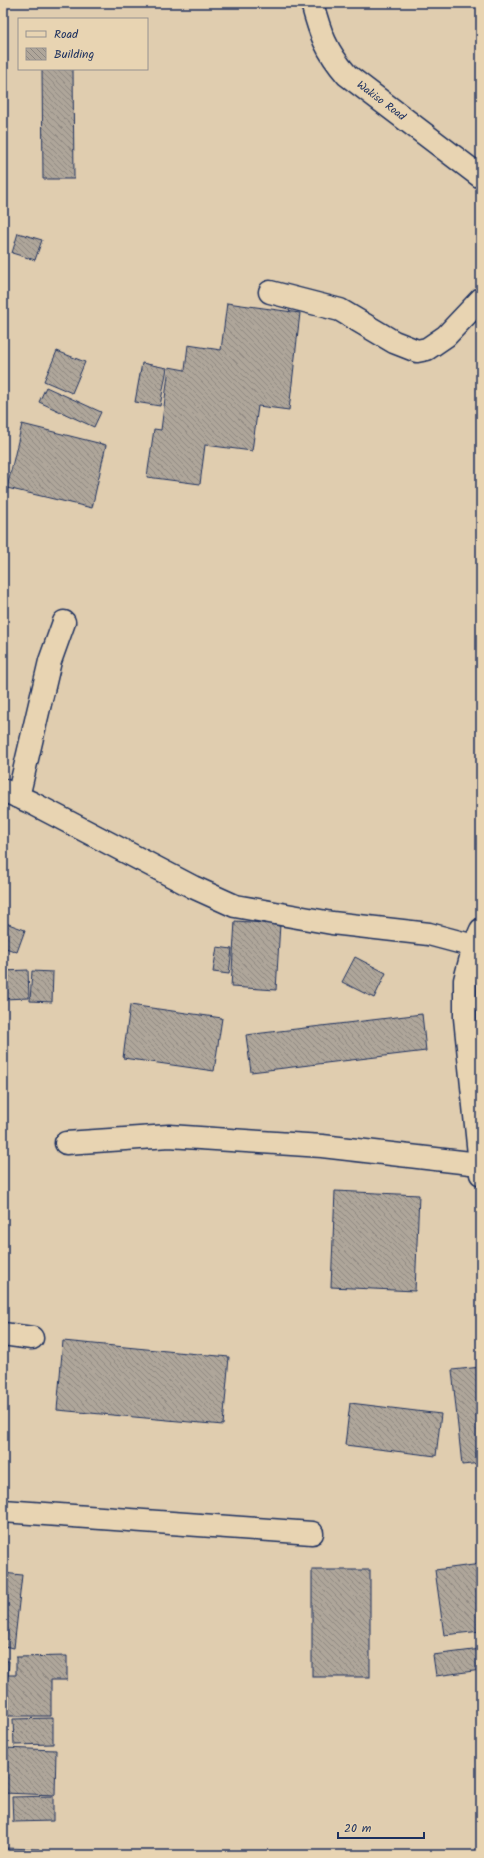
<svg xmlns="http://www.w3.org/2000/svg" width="484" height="1858" font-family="Kalam,sans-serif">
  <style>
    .building { fill: url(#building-back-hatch); stroke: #1b2f5e }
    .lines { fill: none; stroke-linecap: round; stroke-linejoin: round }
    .minor-casing { stroke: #1b2f5e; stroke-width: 25 }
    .minor { stroke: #e8d4b2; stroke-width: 22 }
    .labels { text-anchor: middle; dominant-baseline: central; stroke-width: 3; stroke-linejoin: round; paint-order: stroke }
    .street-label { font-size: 11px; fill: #1b2f5e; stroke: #e8d4b2 }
  </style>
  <defs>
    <pattern id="building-back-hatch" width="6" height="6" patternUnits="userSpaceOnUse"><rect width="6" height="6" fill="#afa69a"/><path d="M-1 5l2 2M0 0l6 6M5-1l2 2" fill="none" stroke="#8e8881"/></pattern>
  </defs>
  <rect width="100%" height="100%" fill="#e0cdaf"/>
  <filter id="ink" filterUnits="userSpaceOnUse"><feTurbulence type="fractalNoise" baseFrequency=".025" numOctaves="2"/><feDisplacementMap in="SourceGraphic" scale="8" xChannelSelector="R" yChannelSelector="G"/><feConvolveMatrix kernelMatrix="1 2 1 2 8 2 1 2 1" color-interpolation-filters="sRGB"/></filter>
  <g filter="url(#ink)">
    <g class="building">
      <path d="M42,69H73L74,179H43Z"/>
      <path d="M18,233L42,240L35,260L12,253Z"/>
      <path d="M227,303L300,313L289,410L258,406L252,451L205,445L200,484L147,477L154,429L161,430L169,367L185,370L188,345L221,350Z"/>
      <path d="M57,351L85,362L72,393L44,381Z"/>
      <path d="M142,363L167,368L160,406L135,402Z"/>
      <path d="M46,387L101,412L94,427L39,402Z"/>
      <path d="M22,424L106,445L92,508L7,488Z"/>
      <path d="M235,921L280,924L276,990L231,987Z"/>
      <path d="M3,922L25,930L17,952L3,947Z"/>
      <path d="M217,947L232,949L229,974L213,972Z"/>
      <path d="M355,957L386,973L374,998L342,982Z"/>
      <path d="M28,970L29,998L3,999V971Z"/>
      <path d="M32,971L53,972L52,1002L30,1001Z"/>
      <path d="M130,1005L222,1018L214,1071L123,1058Z"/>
      <path d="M422,1014L426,1051L251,1072L246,1035Z"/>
      <path d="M335,1191L419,1195L415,1291L331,1287Z"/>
      <path d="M63,1341L229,1357L223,1425L57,1410Z"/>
      <path d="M481,1367V1463L462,1465L452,1370Z"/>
      <path d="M350,1403L441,1414L436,1456L345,1445Z"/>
      <path d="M481,1564V1631L444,1635L435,1570Z"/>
      <rect x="312" y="1570" width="58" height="107"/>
      <path d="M3,1573L22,1575L14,1648L3,1646Z"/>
      <path d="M481,1649V1670L436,1676L433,1655Z"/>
      <path d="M67,1656V1680H51V1716H3V1675H16V1657Z"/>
      <path d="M3,1661H9L8,1675L3,1674Z"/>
      <path d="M53,1718V1744L14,1745L13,1719Z"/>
      <path d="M3,1748L56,1750L55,1795L3,1793Z"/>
      <path d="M53,1796V1821L13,1822L12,1797Z"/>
      <path d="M3,1814L6,1831H3Z"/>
      <path d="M3,1848L39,1849V1855H3Z"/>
    </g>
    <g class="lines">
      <g class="minor-casing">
        <g id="minor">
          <path d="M312,3C320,33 326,51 347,75L481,177"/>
          <path d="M270,292L340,310L394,342L417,351L427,349L446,336L481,299"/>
          <path d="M3,790L32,803L193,887L235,906L332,923L429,934L474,946"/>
          <path d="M18,797L50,661L64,622"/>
          <path d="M481,930L474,946L465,980V1018L481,1174"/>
          <path d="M66,1143L169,1136L322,1146L479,1164"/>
          <path d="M3,1334L32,1338"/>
          <path d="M3,1511L312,1533"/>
        </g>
      </g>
      <use href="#minor" class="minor"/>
    </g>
  </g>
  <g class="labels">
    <g class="street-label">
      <text transform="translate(381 101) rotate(37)">Wakiso Road</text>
    </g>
  </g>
  <rect width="484" height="1858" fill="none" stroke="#e8d4b2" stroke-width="16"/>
  <rect x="8" y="8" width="468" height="1842" fill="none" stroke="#1b2f5e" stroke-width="1.5" filter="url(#ink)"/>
  <rect x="18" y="18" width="130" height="52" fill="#e8d4b2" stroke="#969290"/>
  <rect x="26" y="31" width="20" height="6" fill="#e8d4b2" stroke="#969290"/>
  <text x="54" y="38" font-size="12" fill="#1b2f5e">Road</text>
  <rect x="26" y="48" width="20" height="12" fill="url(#building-back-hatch)" stroke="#969290"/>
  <text x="54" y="58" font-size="12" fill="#1b2f5e">Building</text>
  <path d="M338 1832v6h86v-6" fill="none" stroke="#1b2f5e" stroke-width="2"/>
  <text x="344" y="1832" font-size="12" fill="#1b2f5e" stroke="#e8d4b2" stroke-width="3" paint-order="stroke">20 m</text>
</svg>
